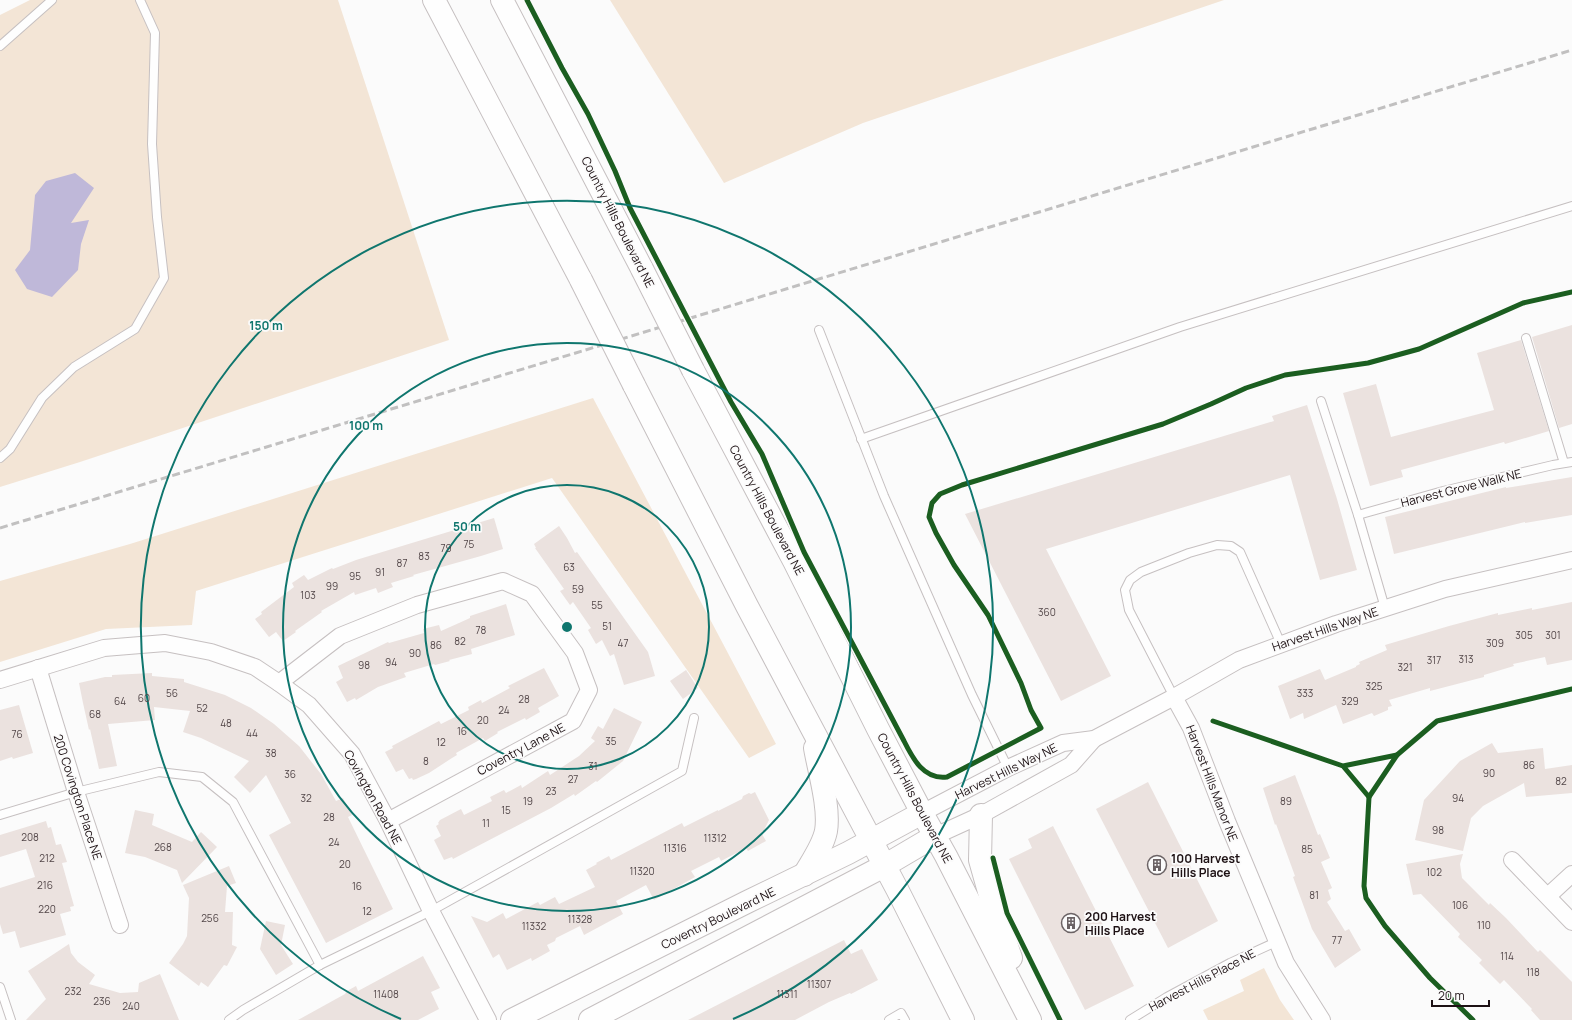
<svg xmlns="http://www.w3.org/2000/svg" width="1572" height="1020" font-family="Manrope,sans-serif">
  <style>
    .green { fill: #f3e5d6 }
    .water { fill: #bfb8d9 }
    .building { fill: #ebe2df }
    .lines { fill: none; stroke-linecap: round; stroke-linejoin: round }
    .lane-casing { stroke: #c6c0c1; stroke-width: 10 }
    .street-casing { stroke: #c6c0c1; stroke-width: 18 }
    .secondary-casing { stroke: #c6c0c1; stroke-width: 24 }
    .lane { stroke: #fefefe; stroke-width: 8 }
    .street { stroke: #fefefe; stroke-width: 16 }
    .secondary { stroke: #fefefe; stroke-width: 22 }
    .rail { stroke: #c1c0c0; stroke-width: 3; stroke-dasharray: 8 4; stroke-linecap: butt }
    .secondary-bridge-casing { stroke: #c6c0c1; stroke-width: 24; stroke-linecap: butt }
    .secondary-bridge { stroke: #fefefe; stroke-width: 22 }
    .cycleway-casing { stroke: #fbfbfb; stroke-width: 8 }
    .cycleway { stroke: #1b5e20; stroke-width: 5 }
    .ring { fill: none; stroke: #0f766e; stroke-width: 2 }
    .labels { text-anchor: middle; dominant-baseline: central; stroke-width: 3.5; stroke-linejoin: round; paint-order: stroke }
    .number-label { font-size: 10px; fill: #524648 }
    .street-label { font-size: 12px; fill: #1d1114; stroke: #fbfbfb }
    .poi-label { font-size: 12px; font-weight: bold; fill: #1d1114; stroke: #fbfbfb; text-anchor: start }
    .centre { fill: #0f766e; stroke: #fbfbfb; stroke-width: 2 }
    .ring-label { font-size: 12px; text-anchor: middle; font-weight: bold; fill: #0f766e; stroke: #fbfbfb; stroke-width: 3.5; stroke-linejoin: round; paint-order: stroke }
  </style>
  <rect width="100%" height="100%" fill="#fbfbfb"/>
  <g class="green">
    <path d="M30,0H338L449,340L80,462L0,487V15Z"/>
    <path d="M610,0H1224L863,123L724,183Z"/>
    <path d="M593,398L776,744L749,758L552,478L196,591L192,625L106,629L0,662V581L130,544Z"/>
    <path d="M1264,968L1280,1000L1294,1020H1208L1203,1010L1244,991L1240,980Z"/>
  </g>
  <path class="water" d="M75,173L94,188L71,223L89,220L81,244L78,270L52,297L27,289L15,270L30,250L35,195L46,181Z"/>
  <g class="building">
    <path d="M1572,325V424L1559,428L1532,337Z"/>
    <path d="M1521,340L1549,431L1505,444L1504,442L1401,470L1403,477L1370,486L1343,393L1376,384L1391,437L1494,410L1477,353Z"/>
    <path d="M1307,405L1337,499L1357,570L1320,580L1290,475L1046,549L1111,676L1061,701L965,514L1274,421L1272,416Z"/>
    <path d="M1572,477V515L1525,523V522L1394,554L1385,517L1506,487V488Z"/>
    <path d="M494,518L503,549L481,556L413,575L414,576L391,583L393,587L378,593L376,588L355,595L354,592L321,611L322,612L295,631L296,632L283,641L276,632L269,637L255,619L262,614L261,612L294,587L292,583L304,575L308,580L332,568L333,569L356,560Z"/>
    <path d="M559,526L567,538L575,553L577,552L648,652L655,676L624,685L614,654L610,656L602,640L596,644L588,630L591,628L573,602L570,605L560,591L564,589L535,548H536L534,544Z"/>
    <path d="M1572,602V660L1547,665L1545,657L1513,664L1514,666L1484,675V677L1430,691V688L1389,700L1392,706L1388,707V710L1374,716L1372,713L1343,724L1336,705L1304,719L1303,713L1290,719L1278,686L1320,669L1325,680L1356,667V666L1360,664L1359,662L1387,650L1385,645L1449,626L1498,613V615L1532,608V610Z"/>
    <path d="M506,604L515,635L471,649L472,654L449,660L450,661L435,665L434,664L404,673L406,677L378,687L356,700L355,698L347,702L336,682L343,678L338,666L388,642L389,643L424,633L423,629L439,625L441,631L459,623L470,618V616Z"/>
    <path d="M544,668L559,696L538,708L540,712L526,720L525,718L497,732L498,733L485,741L483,738L456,753L457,755L452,758L429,773L416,779L413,780L412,778L409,779L403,769L396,772L385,752L393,748L392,746L439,721L441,724L469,710L468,707L481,700L482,703L510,688L508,686Z"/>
    <path d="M686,670L698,688L683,699L670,681Z"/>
    <path d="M152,673V676L184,679V682L225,695L251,708L274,724L299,746L321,774L336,801L343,798L352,815L348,817L393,909L326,943L269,835L291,823L266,775L250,793L234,777L249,761L201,738L183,732L190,711L154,707L155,720L108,724L117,766L99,769L90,729L89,730L83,703L79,683L105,677H112V675Z"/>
    <path d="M19,705L33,753L13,759L12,757L0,761V710Z"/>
    <path d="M614,708L642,722L623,761L597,782L596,781L575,796L574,794L551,808L453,859L452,857L444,860L434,840L441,836L436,826L439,824L438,823L440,820L461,809L464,815L492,801L490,797L504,790L506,793L521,785L522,788L548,771L550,775L579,756L595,741L591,738L598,726L603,729Z"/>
    <path d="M1492,743L1498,753L1543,748L1545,769L1572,765V793L1526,797L1524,783L1483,806L1471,818L1463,851L1415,840L1424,800L1460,761Z"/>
    <path d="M1295,775L1318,835L1320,834L1330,858L1321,862L1332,888L1328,890L1331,899L1327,902L1345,931L1349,929L1361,950L1335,968L1312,929L1293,877L1295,876L1276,824L1275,825L1263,788Z"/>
    <path d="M1148,782L1218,921L1168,948L1096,809Z"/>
    <path d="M755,792L769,820L762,834L766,841L748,851L746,848L721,861L719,857L691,871L695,877L654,900L646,885L616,901L623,914L584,935L580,926L556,938L555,941L547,945L550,951L532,961L531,958L507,970L499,954L493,958L471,916L487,922L503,913L506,919L538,902L540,905L555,897L559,904L595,887L586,870L597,864L596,863L609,856L611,860L682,823L684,827L718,810V811L742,799L743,796L749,793L751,794Z"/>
    <path d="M135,810L154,814L152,825L192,842L201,832L217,847L182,883L177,870L145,857L125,853Z"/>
    <path d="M46,821L48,828L51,827L56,845L61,844L67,862L62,863L74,906L70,907L71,911L60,914L66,935L20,948L15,931L3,934L0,924V888L35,877L26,849L0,857V835Z"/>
    <path d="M1053,826L1134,986L1085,1010L1009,859L1032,848L1028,839Z"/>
    <path d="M1463,854L1460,864L1462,878L1489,905L1490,903L1506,918L1538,952L1540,950L1572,982V1020H1540L1531,1010L1532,1009L1504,980L1500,984L1479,963L1482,960L1458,937L1460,934L1421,894L1413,895L1406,864Z"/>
    <path d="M229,866L236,883L227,886L225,912H233L232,945L237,947L227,966L224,965L208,987L201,982L199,986L169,963L183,944L187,936L189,898L183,885Z"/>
    <path d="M266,921L285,925L281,945L293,964L276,975L260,949Z"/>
    <path d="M844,940L851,954L862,949L878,980L851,994L850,993L829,1002L795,1020H688Z"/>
    <path d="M69,944L71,953L78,962L95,975L89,984L120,993L138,992L139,983L160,974L179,1020H26L46,999L28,971Z"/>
    <path d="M423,956L440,988L431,992L439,1009L418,1020H298L345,994L347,991L356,986L358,991Z"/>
  </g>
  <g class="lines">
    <g class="lane-casing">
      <g id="lane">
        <path d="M0,46L52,0"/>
        <path d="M819,330L884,496L972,695L1008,768"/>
        <path d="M1526,338L1564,463"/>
        <path d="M1321,401L1358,515"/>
        <path d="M861,439L1180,327L1572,206"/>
        <path d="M0,458L10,449L42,398L74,367L135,329L164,278L157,217L152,144L155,33L140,0"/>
        <path d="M1385,608L1358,515L1443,491L1553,465L1572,462"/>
        <path d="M1174,697L1129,610L1125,590L1130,580L1141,572L1189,553L1217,545L1231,546L1240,552L1281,644"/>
        <path d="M0,815L76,792L159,772L202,777L233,802L320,965"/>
        <path d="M0,987L11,1020"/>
        <path d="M229,1020L243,1010L320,965L431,911L682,771L694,718"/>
        <path d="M889,1020L901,1013L905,1020"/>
        <path d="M1130,1020L1167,997L1230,963L1276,942"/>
      </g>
    </g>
    <g class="street-casing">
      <g id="street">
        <path d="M38,668L76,792L120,925"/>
        <path d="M0,680L104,648L165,643L211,652L255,667L279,683L309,705L352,754L388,821L431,911L488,1020"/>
        <path d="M279,683L340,636L417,605L503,581L532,594L575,653L589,690L573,721L388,821"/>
        <path d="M1174,697L1191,728L1227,821L1286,963L1322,1020"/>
        <path d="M922,813L1008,768L1063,743L1094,739L1174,697L1239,660L1336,624L1445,589L1572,560"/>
        <path d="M935,836L981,815L1071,765L1094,739"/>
        <path d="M1512,860L1572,922"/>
        <path d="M1548,896L1572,874"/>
      </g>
    </g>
    <g class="secondary-casing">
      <g id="secondary">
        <path d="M434,0L581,280"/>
        <path d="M502,0L642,269"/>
        <path d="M693,370L794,561L878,729L922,813L946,856L1030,1020"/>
        <path d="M634,385L747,606L897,889L963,1020"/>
        <path d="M981,815L980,860L993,906L1011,958"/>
        <path d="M804,875C812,861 823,846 826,831C830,808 819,771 815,748"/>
        <path d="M512,1020L747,902L848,853L922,813"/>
        <path d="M590,1020L884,866L935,836"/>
      </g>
    </g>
    <use href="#lane" class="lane"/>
    <use href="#street" class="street"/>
    <use href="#secondary" class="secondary"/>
    <path class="rail" d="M0,528L1572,50"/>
    <g class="secondary-bridge-casing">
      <g id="secondary-bridge">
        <path d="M642,269L693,370"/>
        <path d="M581,280L634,385"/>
      </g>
    </g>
    <use href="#secondary-bridge" class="secondary-bridge"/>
    <g class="cycleway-casing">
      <g id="cycleway">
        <path d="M527,0L562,68L588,114L615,171L630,208L731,402L762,454L804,552L904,741C913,759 924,780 947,777L1041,728L1031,710L1021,683L988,615L954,565L936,533L929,517L932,503L940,494L962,485L1163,424L1211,404L1246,388L1285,375L1368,363L1419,349L1523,303L1572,292"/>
        <path d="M1213,721L1343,766L1369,797L1397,755L1343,766"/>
        <path d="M1397,755L1437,721L1572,689"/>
        <path d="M1369,797L1364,886L1366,898L1385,926L1430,978L1473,1020"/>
        <path d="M993,858L1007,913L1060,1020"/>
      </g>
    </g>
    <use href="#cycleway" class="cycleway"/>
  </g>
  <g class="ring">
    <circle cx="567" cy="627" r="142"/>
    <circle cx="567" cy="627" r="284"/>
    <path d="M401 1019A426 426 0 1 1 733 1019"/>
  </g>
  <defs>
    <g id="building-ring" transform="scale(1)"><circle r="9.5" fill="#fbfbfb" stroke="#6b6365" stroke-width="1.5"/><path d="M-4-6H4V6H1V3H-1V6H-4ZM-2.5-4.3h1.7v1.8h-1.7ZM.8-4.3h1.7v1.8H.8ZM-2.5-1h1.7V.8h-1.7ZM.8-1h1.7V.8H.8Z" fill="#6b6365"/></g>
  </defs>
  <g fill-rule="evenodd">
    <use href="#building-ring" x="1157" y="865"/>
    <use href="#building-ring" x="1071" y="923"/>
  </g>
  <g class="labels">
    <g class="number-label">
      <text x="469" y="544">75</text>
      <text x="446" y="548">79</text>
      <text x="424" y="556">83</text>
      <text x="402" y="563">87</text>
      <text x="569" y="567">63</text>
      <text x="380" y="572">91</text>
      <text x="355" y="576">95</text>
      <text x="332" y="586">99</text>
      <text x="578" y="589">59</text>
      <text x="308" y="595">103</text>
      <text x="597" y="605">55</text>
      <text x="1047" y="612">360</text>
      <text x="607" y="626">51</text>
      <text x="481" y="630">78</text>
      <text x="1524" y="635">305</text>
      <text x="1553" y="635">301</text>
      <text x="460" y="641">82</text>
      <text x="623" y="643">47</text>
      <text x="1495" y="643">309</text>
      <text x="436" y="645">86</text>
      <text x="415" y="653">90</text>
      <text x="1466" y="659">313</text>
      <text x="1434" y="660">317</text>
      <text x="391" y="662">94</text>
      <text x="364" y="665">98</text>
      <text x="1405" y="667">321</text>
      <text x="1374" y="686">325</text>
      <text x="172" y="693">56</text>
      <text x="1305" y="693">333</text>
      <text x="144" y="698">60</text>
      <text x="524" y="699">28</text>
      <text x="120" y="701">64</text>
      <text x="1350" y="701">329</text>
      <text x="202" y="708">52</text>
      <text x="504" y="710">24</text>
      <text x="95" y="714">68</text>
      <text x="483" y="720">20</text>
      <text x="226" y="723">48</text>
      <text x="462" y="731">16</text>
      <text x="252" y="733">44</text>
      <text x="17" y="734">76</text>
      <text x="611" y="741">35</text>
      <text x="441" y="742">12</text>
      <text x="271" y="753">38</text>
      <text x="426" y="761">8</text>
      <text x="1529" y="765">86</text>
      <text x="593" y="766">31</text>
      <text x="1489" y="773">90</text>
      <text x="290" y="774">36</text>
      <text x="573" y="779">27</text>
      <text x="1561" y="781">82</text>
      <text x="551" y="791">23</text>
      <text x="306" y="798">32</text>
      <text x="1458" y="798">94</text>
      <text x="528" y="801">19</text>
      <text x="1286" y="801">89</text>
      <text x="506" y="810">15</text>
      <text x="329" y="817">28</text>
      <text x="486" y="823">11</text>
      <text x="1438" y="830">98</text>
      <text x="30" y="837">208</text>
      <text x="715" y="838">11312</text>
      <text x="334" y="842">24</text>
      <text x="163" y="847">268</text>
      <text x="675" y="848">11316</text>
      <text x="1307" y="849">85</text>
      <text x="47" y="858">212</text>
      <text x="345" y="864">20</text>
      <text x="642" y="871">11320</text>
      <text x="1434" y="872">102</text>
      <text x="45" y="885">216</text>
      <text x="357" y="886">16</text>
      <text x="1314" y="895">81</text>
      <text x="1460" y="905">106</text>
      <text x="47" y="909">220</text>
      <text x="367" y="911">12</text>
      <text x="210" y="918">256</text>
      <text x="580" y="919">11328</text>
      <text x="1484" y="925">110</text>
      <text x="534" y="926">11332</text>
      <text x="1337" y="940">77</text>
      <text x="1507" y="956">114</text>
      <text x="1533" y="972">118</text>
      <text x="819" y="984">11307</text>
      <text x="73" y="991">232</text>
      <text x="386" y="994">11408</text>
      <text x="787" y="994">11311</text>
      <text x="102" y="1001">236</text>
      <text x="131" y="1006">240</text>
    </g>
    <g class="street-label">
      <text transform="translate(618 222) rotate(63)">Country Hills Boulevard NE</text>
      <text transform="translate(1461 488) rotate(-14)">Harvest Grove Walk NE</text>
      <text transform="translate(767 510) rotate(62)">Country Hills Boulevard NE</text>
      <text transform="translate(1325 629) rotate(-19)">Harvest Hills Way NE</text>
      <text transform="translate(521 749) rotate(-28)">Coventry Lane NE</text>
      <text transform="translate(1006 771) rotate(-26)">Harvest Hills Way NE</text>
      <text transform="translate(1212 783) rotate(69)">Harvest Hills Manor NE</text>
      <text transform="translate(78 797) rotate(72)">200 Covington Place NE</text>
      <text transform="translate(373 797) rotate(61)">Covington Road NE</text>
      <text transform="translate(915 798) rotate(62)">Country Hills Boulevard NE</text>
      <text transform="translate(718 918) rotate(-26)">Coventry Boulevard NE</text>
      <text transform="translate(1202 980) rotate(-28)">Harvest Hills Place NE</text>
    </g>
    <g class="poi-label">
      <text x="1171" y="858">100 Harvest<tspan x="1171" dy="14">Hills Place</tspan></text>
      <text x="1085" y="916">200 Harvest<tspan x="1085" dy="14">Hills Place</tspan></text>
    </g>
  </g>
  <circle cx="567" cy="627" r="6" class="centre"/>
  <g class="ring-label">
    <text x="266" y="330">150 m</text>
    <text x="366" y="430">100 m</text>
    <text x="467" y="531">50 m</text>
  </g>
  <path d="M1432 1000v6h57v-6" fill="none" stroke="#1d1114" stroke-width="2"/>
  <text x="1438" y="1000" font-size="12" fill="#1d1114" stroke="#fbfbfb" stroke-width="3" paint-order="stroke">20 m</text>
</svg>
